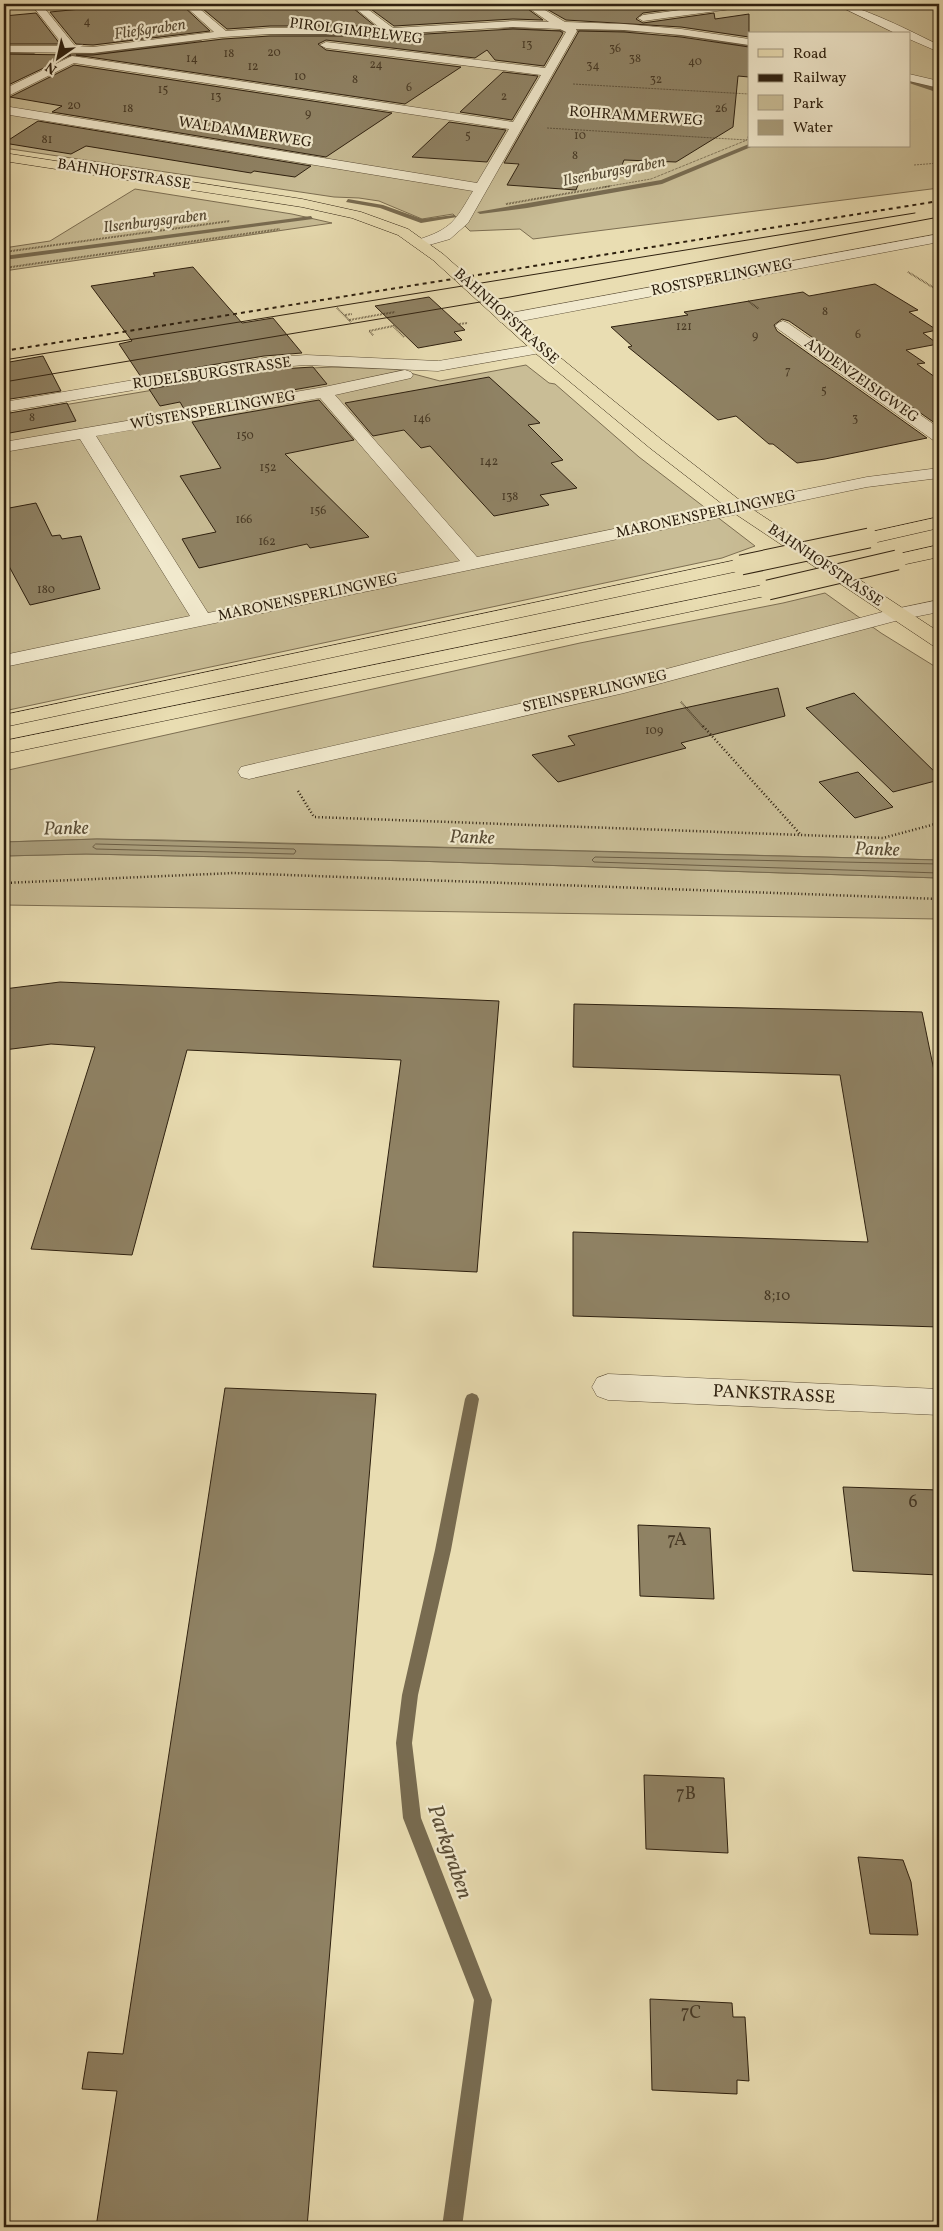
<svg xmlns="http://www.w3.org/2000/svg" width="943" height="2231" font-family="Vollkorn,serif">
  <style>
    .green { fill: #c9bd96; stroke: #7c6e52; fill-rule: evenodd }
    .water { fill: #a99d7b; stroke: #786b50 }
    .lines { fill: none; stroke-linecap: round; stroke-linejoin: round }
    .shore { stroke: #6c5e45; stroke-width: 1 }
    .stream { fill: #786b50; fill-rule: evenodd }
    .building { fill: #8f8264; stroke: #2e200f }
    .minor-casing { stroke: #5d4f38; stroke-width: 1 }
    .major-casing { stroke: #2e200f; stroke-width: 1 }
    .highway-casing { stroke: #2e200f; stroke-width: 1 }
    .path-far2 { stroke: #2e200f; stroke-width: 1; stroke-dasharray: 0.5 1; stroke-linecap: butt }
    .path-far1 { stroke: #2e200f; stroke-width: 2; stroke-dasharray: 0.5 1; stroke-linecap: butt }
    .path { stroke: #2e200f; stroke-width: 2.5; stroke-dasharray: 1 2.5; stroke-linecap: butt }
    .minor { fill: #f1e9cd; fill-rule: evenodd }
    .major { fill: #e9ddb2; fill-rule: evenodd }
    .highway { fill: #e9ddb2; fill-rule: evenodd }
    .tram { stroke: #2e200f; stroke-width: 1 }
    .rail { stroke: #2e200f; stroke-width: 2; stroke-dasharray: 4 4; stroke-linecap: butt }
    .highway-bridge-casing { stroke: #2e200f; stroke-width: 21; stroke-linecap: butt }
    .highway-bridge { stroke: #e9ddb2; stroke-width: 19 }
    .labels { text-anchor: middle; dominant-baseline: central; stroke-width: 4.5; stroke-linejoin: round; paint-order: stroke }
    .far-number-label { font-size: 12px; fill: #463824 }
    .far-street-label { font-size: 15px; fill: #2e200f; stroke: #f1e9cd }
    .number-label { font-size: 15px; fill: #463824 }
    .far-water-label { font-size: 16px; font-style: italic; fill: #594c35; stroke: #f1e9cd }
    .street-label { font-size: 18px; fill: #2e200f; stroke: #f1e9cd }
    .near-number-label { font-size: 18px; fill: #463824 }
    .water-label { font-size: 19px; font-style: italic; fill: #594c35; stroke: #f1e9cd }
    .near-water-label { font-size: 22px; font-style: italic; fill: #594c35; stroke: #f1e9cd }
  </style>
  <rect width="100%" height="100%" fill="#e9ddb2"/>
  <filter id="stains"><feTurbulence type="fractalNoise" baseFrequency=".004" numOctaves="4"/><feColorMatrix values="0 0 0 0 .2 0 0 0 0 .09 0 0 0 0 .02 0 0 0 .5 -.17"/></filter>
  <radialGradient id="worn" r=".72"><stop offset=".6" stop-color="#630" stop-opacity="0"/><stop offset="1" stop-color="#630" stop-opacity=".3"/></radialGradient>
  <g class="green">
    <path d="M4,4H939V188L533,239L520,229L470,231L453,214L422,219L379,201L359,198L334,197L4,148ZM749,34H909V146H749Z"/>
    <path d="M135,189L292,214L332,223L4,271V248L50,241Z"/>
    <path d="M526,365L549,383L555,384L639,457L755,546L722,558L4,711V415L273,370L332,367L395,369L440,381Z"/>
    <path d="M825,593L881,633L939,669V860L163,840L97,839L4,842V771L580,643L783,603Z"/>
    <path d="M86,854L414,861L939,878V919L4,905V856Z"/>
  </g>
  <path class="water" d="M97,839L939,860V878L414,861L86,854L4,856V842Z"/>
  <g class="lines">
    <g class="shore">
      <path d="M96,844L294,849L296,851L294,854L96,849L93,847Z"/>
      <path d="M939,864L595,857L592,860L594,862L939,873"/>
    </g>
    <g class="stream">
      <path d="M500,26L552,30L626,29L706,36L749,45V47C708,41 666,32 624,32C582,31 540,35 498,28Z"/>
      <path d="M445,30L447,32L356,36L245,35Z"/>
      <path d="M200,38L202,41L85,57L51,56Z"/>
      <path d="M4,51L34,53L37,55L34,57L4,55Z"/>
      <path d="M909,79L939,89V93L909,83Z"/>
      <path d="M749,144L751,147L662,184L527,208L480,214L477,212L661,180Z"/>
      <path d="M348,199L383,205L422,219L454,215L457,217L421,223L380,208L346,202Z"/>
      <path d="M311,216L313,219L4,260V256Z"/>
      <path d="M472,1393L477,1395L479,1399L451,1550L418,1695L412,1743L421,1818L492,2000L462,2227H442L474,2000L403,1818L396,1743L402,1695L435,1550L465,1399L467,1395Z"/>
    </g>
  </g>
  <g class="building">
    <path d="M76,4H181L210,31L93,45L76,44L50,12L81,9Z"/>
    <path d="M197,4H348L375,26H270L227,29Z"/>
    <path d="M364,4H521L543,20L513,19L394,26Z"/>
    <path d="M538,4H713L643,13L636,19L643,23L714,13L715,19L749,14V37L681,27L566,20Z"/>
    <path d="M36,13L60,44H4V16Z"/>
    <path d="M513,29L560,31L563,33L544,66L495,60L487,50L475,58L326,40L318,44L326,50L461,67L405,104L76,55H93L223,39L270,36H391Z"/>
    <path d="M579,31L624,32L681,37L749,47V77L738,76L733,127L676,162L624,160L619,173L583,172L576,190L507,185L519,164L504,163Z"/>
    <path d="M4,54L71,55L4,87Z"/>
    <path d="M74,65L392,113L326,157L52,112L62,106L10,97Z"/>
    <path d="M503,72L538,76L512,120L460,112Z"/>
    <path d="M38,121L311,166L295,177L254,171L251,173L86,146L71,154L4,143Z"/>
    <path d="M449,122L506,130L487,162L412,157Z"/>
    <path d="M193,267L242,323L273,318L302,353L264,356L141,377L119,344L132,341L91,286L155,276L153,273Z"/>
    <path d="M875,284L918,310L909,312L937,330L923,333L938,344L906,350L925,363L917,364L939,380V426L789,321L782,319L774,325L777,331L927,438L825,459L797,463L773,444H769L736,416L718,420L628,347L632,346L611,327L688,315L684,312L803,292L809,296Z"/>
    <path d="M429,297L465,330L454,332L462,340L418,348L375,306Z"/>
    <path d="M43,356L61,391L4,400V363Z"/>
    <path d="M313,367L327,384L184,409L180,402L160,406L149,389L264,370Z"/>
    <path d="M489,377L540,423L528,425L563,460L551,463L577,488L540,495L549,505L494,516L430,446L421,448L404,430L373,436L345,403Z"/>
    <path d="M319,400L354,440L285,454L369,537L310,548L307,544L199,568L182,539L216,532L180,476L221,468L192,422Z"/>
    <path d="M67,403L76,421L4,434V414Z"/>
    <path d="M36,503L52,536L60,535L62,539L81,536L100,589L30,605L4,557V509Z"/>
    <path d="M778,688L785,716L681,743L686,748L558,782L532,755L575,745L568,736L675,710Z"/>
    <path d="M854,693L939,776V780L893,792L806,708Z"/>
    <path d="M858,772L893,807L855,818L819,782Z"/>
    <path d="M60,982L499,1001L477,1272L373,1267L401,1060L187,1050L132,1255L31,1249L95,1047L51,1044L4,1050V989Z"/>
    <path d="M574,1004L922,1012L939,1095V1327L573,1316V1232L868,1242L840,1075L573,1067Z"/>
    <path d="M225,1388L376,1394L307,2227H96L117,2091L82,2089L88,2052L123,2054Z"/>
    <path d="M843,1487L939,1490V1575L853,1571Z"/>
    <path d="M638,1525L710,1528L714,1599L640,1596Z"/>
    <path d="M644,1775L724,1778L728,1853L646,1849Z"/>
    <path d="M858,1857L903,1860L911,1882L918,1935L870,1934Z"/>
    <path d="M650,1999L732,2003L733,2017H745L749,2081L737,2080V2094L652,2090Z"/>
  </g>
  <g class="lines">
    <g class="minor-casing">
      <g id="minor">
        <path d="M31,4H41L75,46L93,47L214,32L183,4H194L226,31L270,28H380L350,4H361L393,28L513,21L549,22L523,4H535L565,22L624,24L681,29L749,39V45L681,35L624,30L576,29L577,31L468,223L450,239L422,247L415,243L417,240C452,229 455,221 473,191L4,114V106L477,183L509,129L74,63L8,96H4V89L72,56L513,122L541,75L326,48L320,45L326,42L545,68L566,32L560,29L513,27L391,34H270L223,37L93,53L4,52V46H64Z"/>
        <path d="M725,4H751L746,7L643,21L638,18L643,15Z"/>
        <path d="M835,4C857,3 916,34 939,45V52L909,39V34H897Z"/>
        <path d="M909,74L939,81V88L909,81Z"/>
        <path d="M939,234V242L505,324L500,322L497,319L500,316L505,314Z"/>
        <path d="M783,321L788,323L939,428V441L933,440L778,329L775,326L778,323Z"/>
        <path d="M540,344L546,346L548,349L546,352L438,371L306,365L264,368L4,412V402L264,358L306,355L438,361Z"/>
        <path d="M405,370L411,372L413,375L411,378L335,395L477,557L867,477L939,468V478L867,487L4,667V655L190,616L80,439L4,452V442L324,387ZM320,398L460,561L208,613L96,436Z"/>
        <path d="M939,600V612L899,620L624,693L249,779L241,777L238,772L241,767L249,765L621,681L890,610Z"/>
        <path d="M608,1374L939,1389V1415L608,1400L597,1396L592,1387L597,1378Z"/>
      </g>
    </g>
    <g class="major-casing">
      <path id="major" d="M4,153L302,199L361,212L408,229L443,254L546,346L662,440L746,505L939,632V647L932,645L734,513L650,448L534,352L433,260L398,235L352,218L302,207L4,161Z"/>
    </g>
    <g class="highway-casing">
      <g id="highway">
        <path d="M939,517V528L869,544L862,542L860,538L862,534Z"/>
        <path d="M939,545V557L897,566L890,564L888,560L890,556Z"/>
        <path d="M741,559L748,561L751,565L748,569L4,727V715Z"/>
        <path d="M768,584L775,586L778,590L775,594L4,754V741Z"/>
      </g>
    </g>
    <g class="path-far2">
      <path d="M573,84L749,94"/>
      <path d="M547,128L747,140L749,134"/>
      <path d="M914,165L939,163"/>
      <path d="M604,187L651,179L747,140"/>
    </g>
    <g class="path-far1">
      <path d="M506,204L611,186"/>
      <path d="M4,252L230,221"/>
      <path d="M4,268L280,229"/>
      <path d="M908,272L939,291"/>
      <path d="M748,301L759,309"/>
      <path d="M337,308L351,322"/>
      <path d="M345,315L352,314"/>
      <path d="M349,320L395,312"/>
      <path d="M459,324L468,323"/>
      <path d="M373,335L369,331L393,326L404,337"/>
      <path d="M681,702L704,728"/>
    </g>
    <g class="path">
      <path d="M703,726L801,835"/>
      <path d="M298,791L314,817L883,838L939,823"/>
      <path d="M4,883L234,873L939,899"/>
    </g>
    <use href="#minor" class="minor"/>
    <use href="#major" class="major"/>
    <use href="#highway" class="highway"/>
    <g class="tram">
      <path d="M4,360L915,213"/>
      <path d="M4,382L510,297L939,217"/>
    </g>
    <path class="rail" d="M4,351L939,201"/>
    <g class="highway-bridge-casing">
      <g id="highway-bridge">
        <path d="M741,565L869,538"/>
        <path d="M768,590L897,560"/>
      </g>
    </g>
    <use href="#highway-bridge" class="highway-bridge"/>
  </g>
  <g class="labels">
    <g class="far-number-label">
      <text x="87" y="22">4</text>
      <text x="527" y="45">13</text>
      <text x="615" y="49">36</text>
      <text x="274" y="53">20</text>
      <text x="229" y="54">18</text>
      <text x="192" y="59">14</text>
      <text x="635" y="59">38</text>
      <text x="695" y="62">40</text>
      <text x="376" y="65">24</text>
      <text x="593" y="66">34</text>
      <text x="253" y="67">12</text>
      <text x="300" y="77">10</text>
      <text x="355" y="80">8</text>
      <text x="656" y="80">32</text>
      <text x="409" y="88">6</text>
      <text x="163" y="90">15</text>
      <text x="216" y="97">13</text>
      <text x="504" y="97">2</text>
      <text x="74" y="106">20</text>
      <text x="128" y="109">18</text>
      <text x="721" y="109">26</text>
      <text x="308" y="114">9</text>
      <text x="468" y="136">5</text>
      <text x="580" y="136">10</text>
      <text x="47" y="140">81</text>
      <text x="575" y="156">8</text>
      <text x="825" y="312">8</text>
      <text x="684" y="327">121</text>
      <text x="858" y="335">6</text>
      <text x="755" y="336">9</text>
      <text x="788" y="371">7</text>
      <text x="824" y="391">5</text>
      <text x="32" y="418">8</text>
      <text x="422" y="419">146</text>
      <text x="855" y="419">3</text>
      <text x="245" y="436">150</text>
      <text x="489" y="462">142</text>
      <text x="268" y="468">152</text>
      <text x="510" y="497">138</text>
      <text x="318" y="511">156</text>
      <text x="244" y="520">166</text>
      <text x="267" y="542">162</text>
      <text x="46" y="590">180</text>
      <text x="654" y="731">109</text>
    </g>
    <g class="far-street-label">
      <text transform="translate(356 32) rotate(7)">PIROLGIMPELWEG</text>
      <text transform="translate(636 117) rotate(4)">ROHRAMMERWEG</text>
      <text transform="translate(245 133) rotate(9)">WALDAMMERWEG</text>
      <text transform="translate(124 175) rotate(9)">BAHNHOFSTRASSE</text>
      <text transform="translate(722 278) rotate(-11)">ROSTSPERLINGWEG</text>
      <text transform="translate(506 317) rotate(42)">BAHNHOFSTRASSE</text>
      <text transform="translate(212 374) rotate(-8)">RUDELSBURGSTRASSE</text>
      <text transform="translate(861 381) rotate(35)">ANDENZEISIGWEG</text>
      <text transform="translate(213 411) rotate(-10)">WÜSTENSPERLINGWEG</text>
      <text transform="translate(706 515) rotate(-12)">MARONENSPERLINGWEG</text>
      <text transform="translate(825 566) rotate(34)">BAHNHOFSTRASSE</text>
      <text transform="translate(308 598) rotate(-12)">MARONENSPERLINGWEG</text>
      <text transform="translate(595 692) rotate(-13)">STEINSPERLINGWEG</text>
    </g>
    <g class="number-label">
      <text x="777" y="1296">8;10</text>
    </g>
    <g class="far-water-label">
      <text transform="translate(150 30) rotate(-8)">Fließgraben</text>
      <text transform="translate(614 172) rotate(-11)">Ilsenburgsgraben</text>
      <text transform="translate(155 222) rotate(-7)">Ilsenburgsgraben</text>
    </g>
    <g class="street-label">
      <text transform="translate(774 1395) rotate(3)">PANKSTRASSE</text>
    </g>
    <g class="near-number-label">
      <text x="913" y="1502">6</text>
      <text x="677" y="1540">7A</text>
      <text x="686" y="1794">7B</text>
      <text x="691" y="2013">7C</text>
    </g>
    <g class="water-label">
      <text transform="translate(66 829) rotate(-1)">Panke</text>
      <text transform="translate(472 838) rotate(2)">Panke</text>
      <text transform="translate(877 850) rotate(2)">Panke</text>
    </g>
    <g class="near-water-label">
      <text transform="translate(449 1852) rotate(71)">Parkgraben</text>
    </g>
  </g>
  <rect width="943" height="2231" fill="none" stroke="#e9ddb2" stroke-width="20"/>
  <rect x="5" y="5" width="933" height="2221" fill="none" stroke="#2e200f" stroke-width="2.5"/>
  <rect x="10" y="10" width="923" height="2211" fill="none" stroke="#2e200f"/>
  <rect x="748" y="32" width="162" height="115" fill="#f1e9cd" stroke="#a39981"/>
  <rect x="758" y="49" width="25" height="8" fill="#e9ddb2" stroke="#a39981"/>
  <text x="793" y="58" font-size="15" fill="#2e200f">Road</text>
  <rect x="758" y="74" width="25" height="8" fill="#2e200f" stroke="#a39981"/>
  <text x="793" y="82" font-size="15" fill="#2e200f">Railway</text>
  <rect x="758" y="95" width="25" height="15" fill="#c9bd96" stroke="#a39981"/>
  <text x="793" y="108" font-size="15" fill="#2e200f">Park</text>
  <rect x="758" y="120" width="25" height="15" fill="#a99d7b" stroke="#a39981"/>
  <text x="793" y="132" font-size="15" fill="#2e200f">Water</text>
  <g transform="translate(58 58) rotate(214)" stroke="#f1e9cd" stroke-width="4" paint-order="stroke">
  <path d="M0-4L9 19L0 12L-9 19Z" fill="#2e200f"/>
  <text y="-8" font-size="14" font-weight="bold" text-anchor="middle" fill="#2e200f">N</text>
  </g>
  <rect width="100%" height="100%" filter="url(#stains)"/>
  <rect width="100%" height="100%" fill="url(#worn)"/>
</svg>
